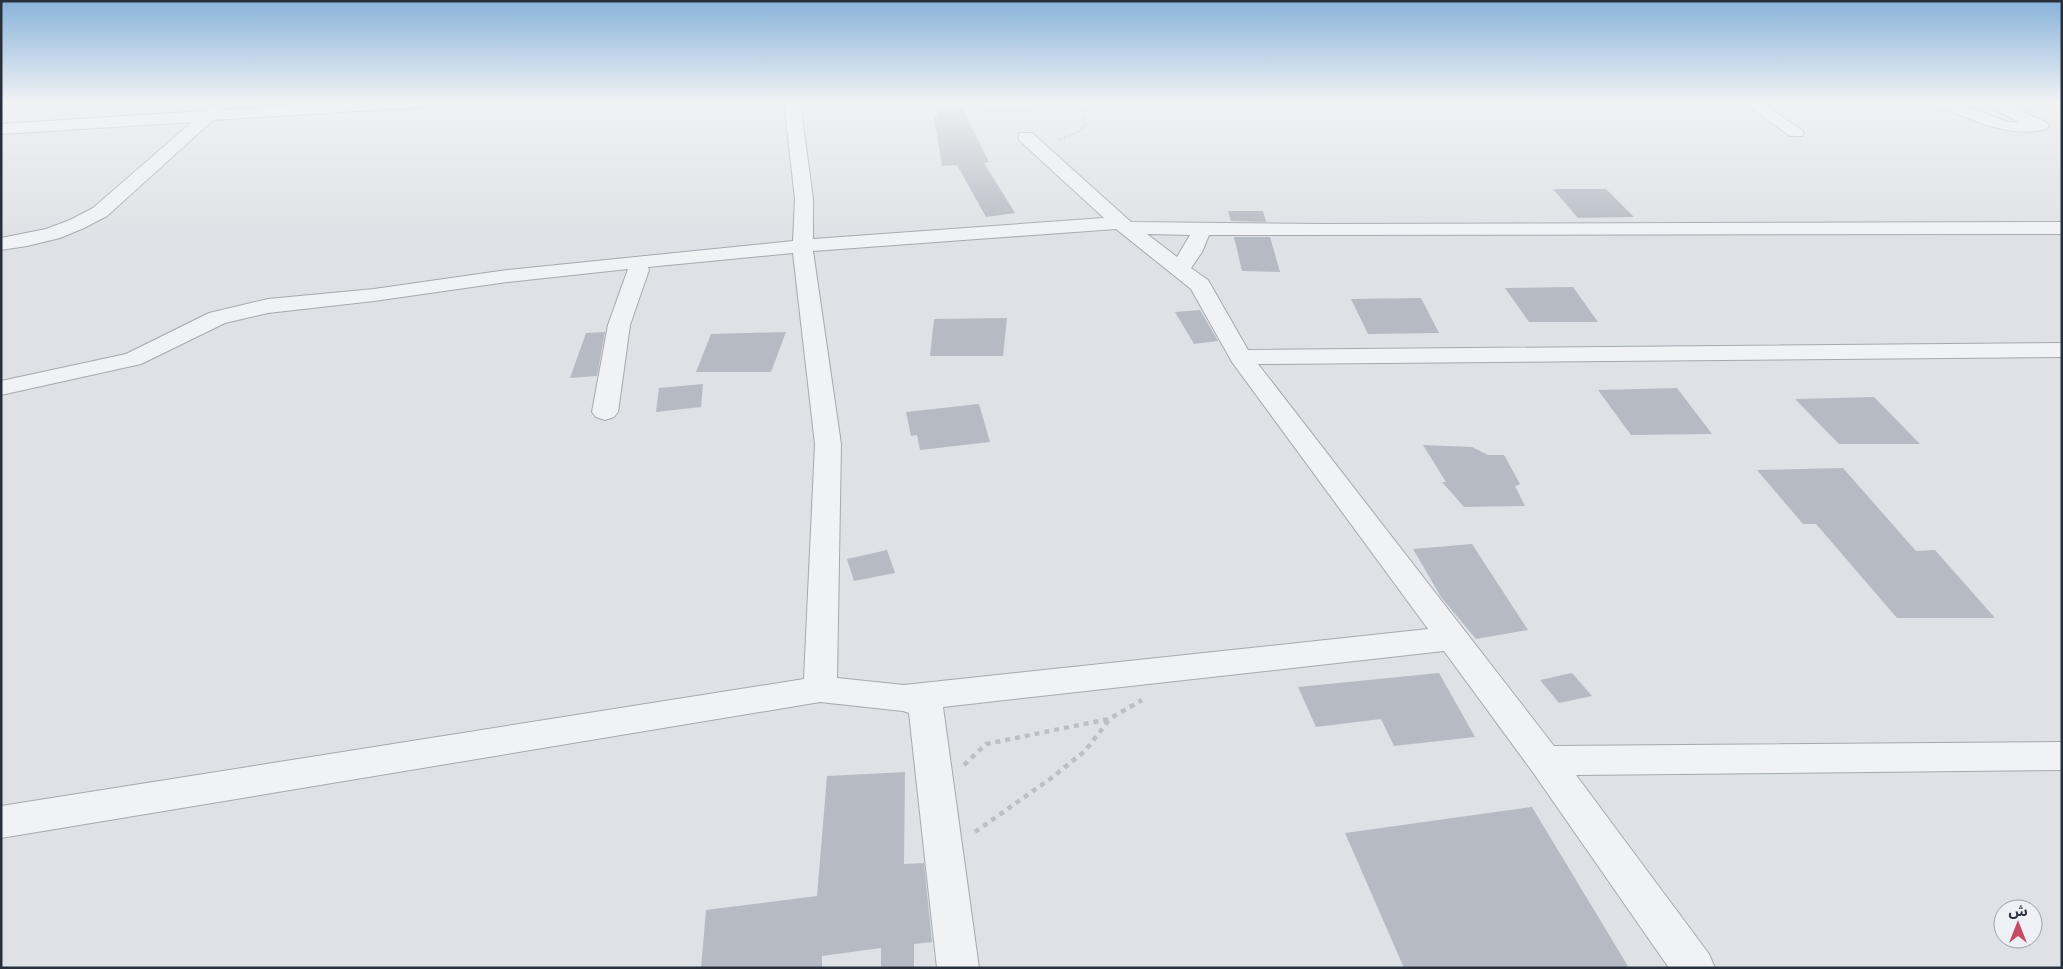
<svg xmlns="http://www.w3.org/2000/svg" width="2063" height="969" font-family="Poppins,'Noto Sans Arabic',sans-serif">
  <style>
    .building { fill: #b6bbc3 }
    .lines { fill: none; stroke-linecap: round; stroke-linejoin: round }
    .street-casing { stroke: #a4a9b0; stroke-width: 2 }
    .path-far1 { stroke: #bcc0c5; stroke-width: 2; stroke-dasharray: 2.5 2.5; stroke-linecap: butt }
    .path { stroke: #bcc0c5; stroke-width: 4.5; stroke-dasharray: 5 5; stroke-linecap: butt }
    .street { fill: #f0f2f5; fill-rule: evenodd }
  </style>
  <rect width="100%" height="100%" fill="#dee2e6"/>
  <g class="building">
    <path d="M961,106L989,162L984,163L1015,213L986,217L957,165L942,166L934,117H938L935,108Z"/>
    <path d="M1553,189H1606L1634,217L1578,218Z"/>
    <path d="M1228,211H1263L1266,222L1231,221Z"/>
    <path d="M1234,237H1270L1280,272L1242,271Z"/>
    <path d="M1573,287L1598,322H1529L1505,288Z"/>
    <path d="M1421,298L1439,333L1368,334L1351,299Z"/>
    <path d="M1200,310L1218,341L1194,344L1175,312Z"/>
    <path d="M1007,318L1003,356H930L934,319Z"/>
    <path d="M605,332L597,376L570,378L586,333Z"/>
    <path d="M786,332L771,372H696L711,334Z"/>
    <path d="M703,384L701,407L656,412L659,388Z"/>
    <path d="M1677,388L1712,434L1631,435L1598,390Z"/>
    <path d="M1874,397L1920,444H1839L1795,399Z"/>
    <path d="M979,404L990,442L920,450L917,435L911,436L906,412Z"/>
    <path d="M1423,445L1472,447L1488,455H1504L1520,484L1515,486L1525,506L1464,507L1442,482H1446Z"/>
    <path d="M1843,468L1916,551L1935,550L1995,618H1897L1816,524H1803L1757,470Z"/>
    <path d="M1472,544L1528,630L1476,639L1441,597L1413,549Z"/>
    <path d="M887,550L895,573L854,581L847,559Z"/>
    <path d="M1439,673L1475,737L1394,746L1381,719L1316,727L1298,687Z"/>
    <path d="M1572,673L1592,696L1559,703L1540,680Z"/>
    <path d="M905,772L904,864L924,863L932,942L914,944V968H881V948L822,956V968H701L706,910L817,896L827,776Z"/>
    <path d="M1532,807L1629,968H1404L1345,833Z"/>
  </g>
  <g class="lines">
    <g class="street-casing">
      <g id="street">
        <path d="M351,102H429L427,105L421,107L213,120L107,216L84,228L60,238L27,246L1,250V238L46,229L70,220L93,208L192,122L1,134V124L204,111L215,105L221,107L223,110Z"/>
        <path d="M784,102H800L813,199V239L1104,218L1020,141L1018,137L1020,133H1032L1131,222L1321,224L2062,222V234L1209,235L1202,252L1191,268L1208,280L1248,350L2062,343V357L1258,364L1554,746L2062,742V770L1576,775L1709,954L1715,968H1669L1532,771L1444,651L943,707L979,968H937L909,713L903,711L820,702L1,838V806L804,679L815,444L793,253L648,267L649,270L630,325L618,412L614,417L605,420L596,417L592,412L608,325L628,269L507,282L374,301L268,313L225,323L141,364L1,395V381L126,354L209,313L268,299L374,289L507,270L793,241L795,199ZM1116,229L1191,289L1232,362L1428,629L904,685L837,678L841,444L813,251ZM1147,234L1190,235L1177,257Z"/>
        <path d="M1743,102H1761L1804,132L1802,136H1790Z"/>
        <path d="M1933,102H1955L2008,122H2019L1985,105L1983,102H2003L2047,123L2049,126L2047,129C2007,139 1972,119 1935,105Z"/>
      </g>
    </g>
    <g class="path-far1">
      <path d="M988,112L1071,106L1085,102"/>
      <path d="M1059,140L1080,131L1086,124L1080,109L1072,106"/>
    </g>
    <g class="path">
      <path d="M964,765L986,744L1109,719L1142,700"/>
      <path d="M975,832L1050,779L1085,751L1109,720"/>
    </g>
    <use href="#street" class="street"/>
  </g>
  <linearGradient id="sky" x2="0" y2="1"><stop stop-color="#89b3da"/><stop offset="0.43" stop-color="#f0f2f4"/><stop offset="1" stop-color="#f0f2f4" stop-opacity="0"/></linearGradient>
  <rect width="2063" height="237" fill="url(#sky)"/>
  <rect width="2063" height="969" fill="none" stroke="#28303c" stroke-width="5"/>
  <g transform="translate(2018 924)"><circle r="24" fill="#edf0f4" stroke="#9ea3aa"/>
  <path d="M0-4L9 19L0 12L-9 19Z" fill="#c34b62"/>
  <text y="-8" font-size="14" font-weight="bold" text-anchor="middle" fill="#28303c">ش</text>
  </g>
</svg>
